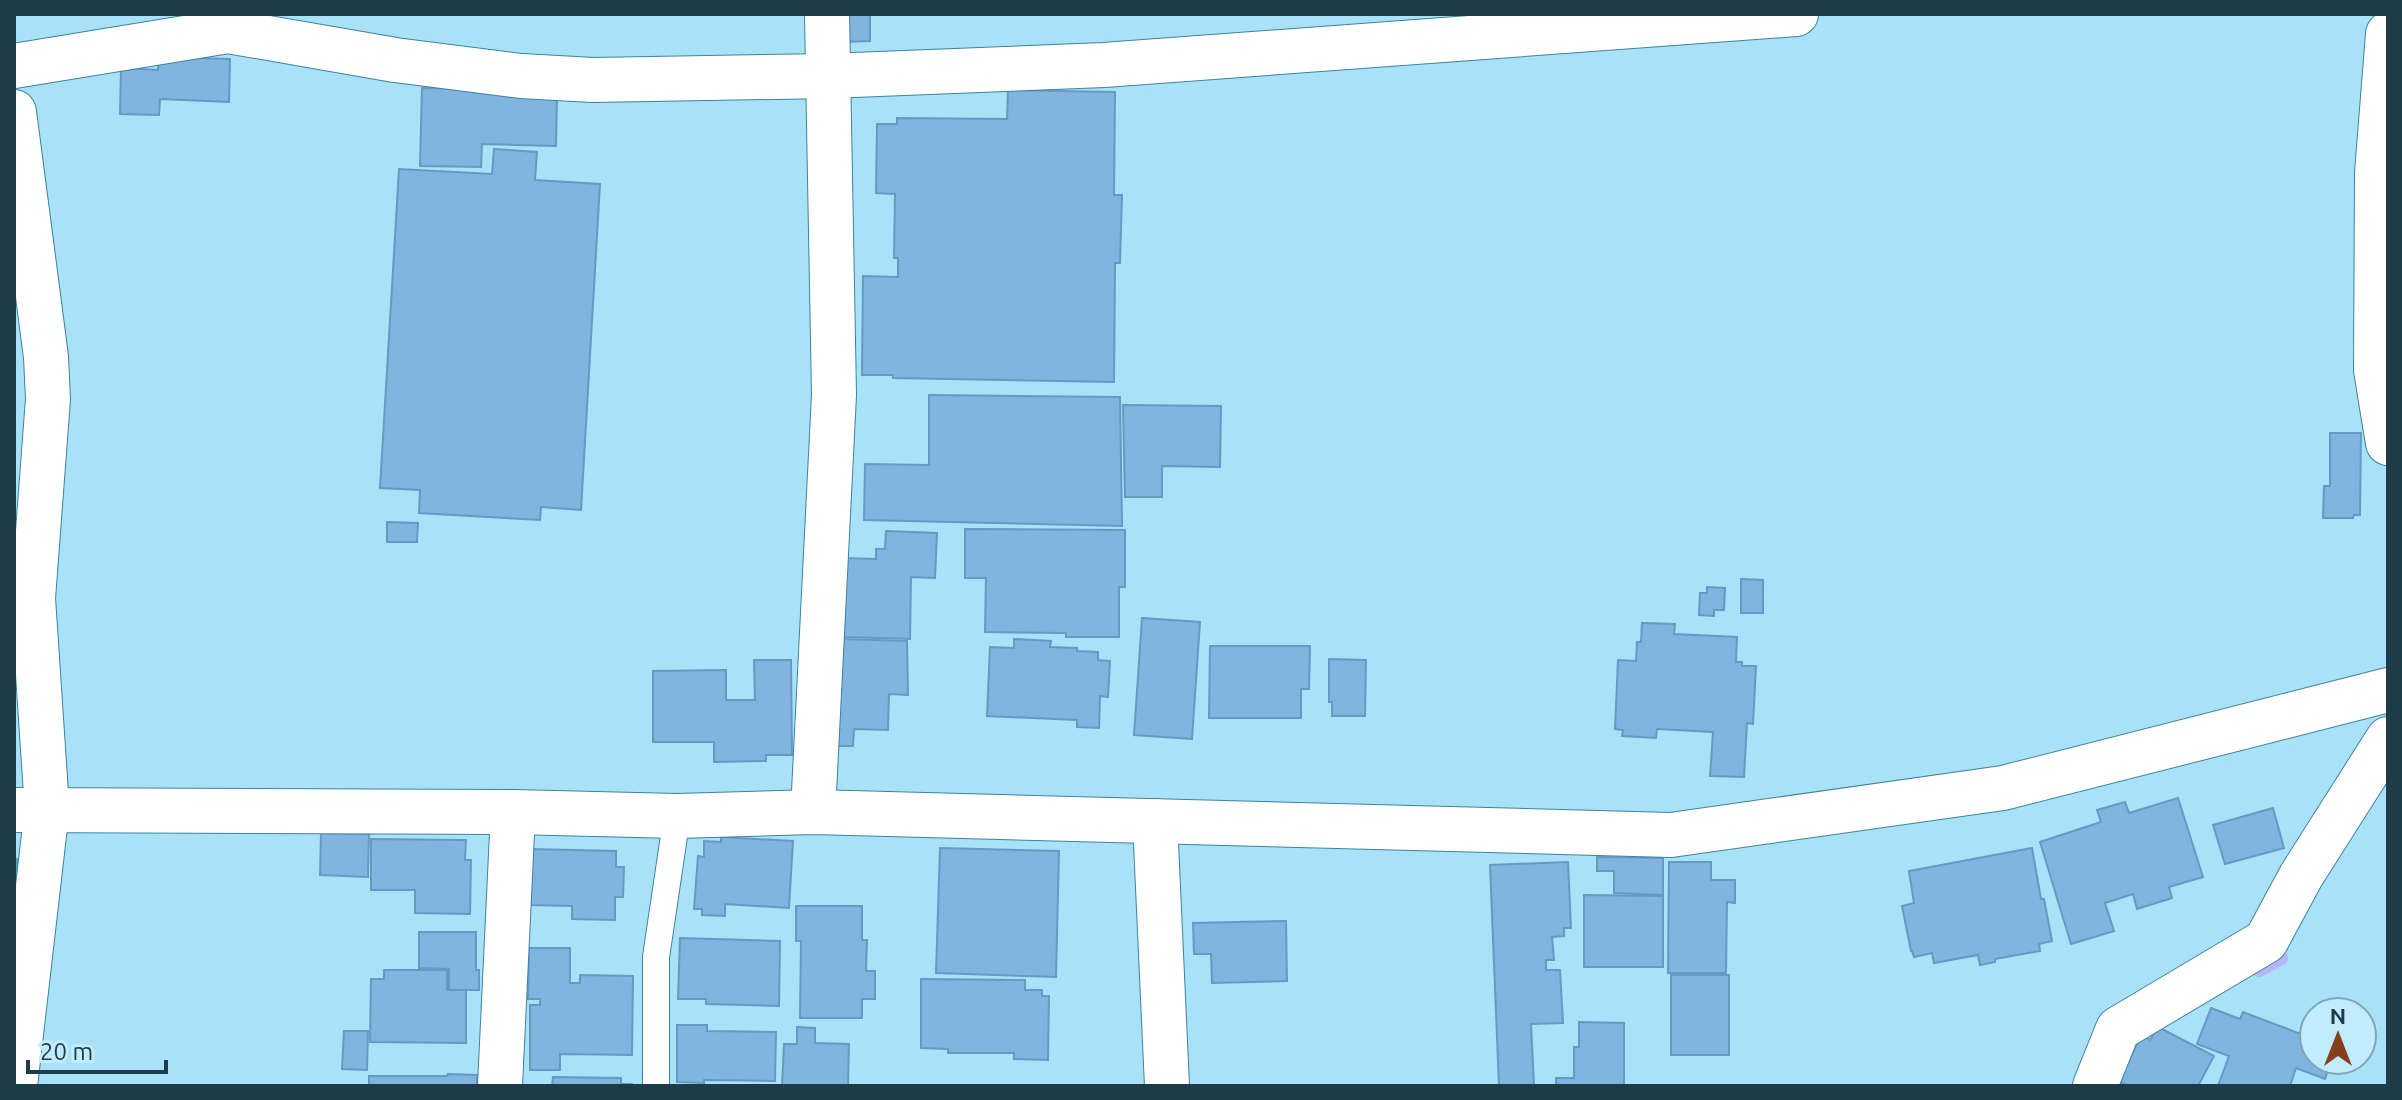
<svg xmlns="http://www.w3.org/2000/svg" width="2402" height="1100" font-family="Ubuntu,sans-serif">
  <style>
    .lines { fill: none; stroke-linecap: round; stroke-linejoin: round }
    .stream { stroke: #b6b5f8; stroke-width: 14 }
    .building { fill: #81b4de; stroke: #6799c3; stroke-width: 2 }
    .lane-casing { stroke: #3c849e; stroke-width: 28 }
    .street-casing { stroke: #3c849e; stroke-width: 46 }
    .secondary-casing { stroke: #3c849e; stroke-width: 46 }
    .lane { stroke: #fff; stroke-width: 26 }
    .street { stroke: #fff; stroke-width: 44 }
    .secondary { stroke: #fff; stroke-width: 44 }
  </style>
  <rect width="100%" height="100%" fill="#a8e1f8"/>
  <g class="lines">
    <path class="stream" d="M2259,970L2281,958"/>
  </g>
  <g class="building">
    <path d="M843,14H870V41L843,42Z"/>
    <path d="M159,57L230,59L229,102L160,99L159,115L120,114L121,68L158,70Z"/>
    <path d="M422,88L487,89L557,95L556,146L482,144L481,167L420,166Z"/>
    <path d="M1008,90L1115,92L1114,195H1122L1120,263H1115L1114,382L893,378V375H862L863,276L898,277V258H894L895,194L876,193L877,124H897V118L1007,119Z"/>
    <path d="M494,149L537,152L535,180L600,184L581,510L541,507L540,520L419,513L420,490L380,488L399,169L492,174Z"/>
    <path d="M929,395L1120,397L1122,526L864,520L865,464L929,465Z"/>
    <path d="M1123,405L1221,406L1220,467L1162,466V497H1125Z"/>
    <path d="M2330,433H2361L2360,515H2354L2353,518H2323L2324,486H2330Z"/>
    <path d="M387,522L418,523L417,542H387Z"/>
    <path d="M965,529L1125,530V587H1119V637H1066V633L985,632L986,578H965Z"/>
    <path d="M886,531L937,533L935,578L911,577L910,639L844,637L846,558L876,559V549H885Z"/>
    <path d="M1741,579L1763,580V613H1741Z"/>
    <path d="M1707,587L1725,588L1724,610H1714V616L1699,615L1700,593H1707Z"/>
    <path d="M1142,618L1200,622L1192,739L1134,735Z"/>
    <path d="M1642,623L1675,624L1674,634L1737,637L1736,662H1742V666H1756L1753,724L1747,723L1744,777L1710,776L1713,732L1657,729L1656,738L1622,736L1623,730L1615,729L1618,660L1636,661L1637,642H1641Z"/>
    <path d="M843,639L907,641L908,695L889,694L888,730L854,729L853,746H836Z"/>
    <path d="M1014,639L1051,641L1050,647L1077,648V651L1098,652V660L1110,661L1108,697L1100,696L1099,728L1077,727V720L987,716L990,647L1014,648Z"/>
    <path d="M1210,646H1310L1309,689H1301V718H1209Z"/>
    <path d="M1329,659L1366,660L1365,716H1332V702H1329Z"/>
    <path d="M754,660H791L792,755H766V761L714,762V742H653V671L726,670V700H755Z"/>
    <path d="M2178,798L2203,877L2169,887L2172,898L2137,909L2133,894L2105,903L2114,931L2071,944L2040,842L2101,822L2097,810L2125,802L2129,813Z"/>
    <path d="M2273,808L2284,848L2225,864L2213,825Z"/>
    <path d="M321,833L369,834L368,877L320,875Z"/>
    <path d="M721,837L793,841L789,908L725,904V916L702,915V909H694L698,856L704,857V841L721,842Z"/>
    <path d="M371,839L466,840L465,860H471L470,914L415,913V890H371Z"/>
    <path d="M940,848L1059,851L1056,977L936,973Z"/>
    <path d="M2032,848L2041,899H2044L2052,941L2039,944L2040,951L1995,959V962L1980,965L1978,955L1934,963L1932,953L1914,957L1912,951H1911L1902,906L1914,903L1909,871Z"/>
    <path d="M530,849L616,851V867H624L623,897H615V920L572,919V906L529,905Z"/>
    <path d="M1597,857L1663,858V895L1614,893V871H1597Z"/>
    <path d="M14,859H17L15,933H14Z"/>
    <path d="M1568,862L1571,928H1564V936L1552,937L1554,960H1546V970H1560L1563,1023L1531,1024L1534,1086H1499L1490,865Z"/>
    <path d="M1669,862H1711V880H1735V903L1727,902L1726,973H1668Z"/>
    <path d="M1584,895L1663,896V967H1584Z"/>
    <path d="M796,906H862V940H867L866,971H875V999H862V1018H800L801,941H796Z"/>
    <path d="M1286,921L1287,981L1212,983L1211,954H1194L1193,923Z"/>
    <path d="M419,932H476V970H479V990H449V969L419,968Z"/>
    <path d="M680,938L780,941L779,1006L706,1004V999H678Z"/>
    <path d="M529,948H570V983H580V975L633,976L632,1055L560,1054V1070H530V1005H540V999H528Z"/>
    <path d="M384,970H447V990H466V1043L370,1042L371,979H384Z"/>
    <rect x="1671" y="975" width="58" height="80"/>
    <path d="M921,979L1025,980V990H1042V996H1049L1048,1060L1014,1059V1053H948V1049L921,1048Z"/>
    <path d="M2211,1008L2240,1019L2243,1012L2306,1036L2303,1043L2311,1046L2308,1052L2314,1054V1060L2331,1061L2325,1079L2296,1068L2290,1086H2218L2229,1056L2197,1044Z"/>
    <path d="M1579,1022L1624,1023V1086H1539L1556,1085V1078H1574V1047H1579Z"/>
    <path d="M677,1025H707V1031L776,1032L775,1081L704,1080V1083L677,1082Z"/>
    <path d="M797,1027L815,1028V1043L849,1044L848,1086H782L784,1044H797Z"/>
    <path d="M2158,1027L2214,1056L2198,1086H2123L2124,1084L2118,1081L2142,1035L2150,1040Z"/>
    <path d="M344,1031H368L367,1070L342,1069Z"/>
    <path d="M448,1074L477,1075V1086H369V1076H447Z"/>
    <path d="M553,1077L621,1078V1084H632V1086H552Z"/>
  </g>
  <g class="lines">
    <g class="lane-casing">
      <path id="lane" d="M656,1086V957L677,816"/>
    </g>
    <g class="street-casing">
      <g id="street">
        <path d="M2388,34L2377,173L2376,370L2388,443"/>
        <path d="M14,66L228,31L395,60L521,76L593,80L828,76L1104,65L1796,14"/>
        <path d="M14,112L46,357L48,399L33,598L47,809L15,1086"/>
        <path d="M813,812L834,395L827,14"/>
        <path d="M1155,821L1167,1086"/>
        <path d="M500,1086L513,812"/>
        <path d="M2095,1086L2118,1029L2266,941L2301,876L2388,739"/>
      </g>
    </g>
    <g class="secondary-casing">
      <path id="secondary" d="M14,810L513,812L677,816L813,812L1671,835L2003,788L2388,690"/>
    </g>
    <use href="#lane" class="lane"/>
    <use href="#street" class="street"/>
    <use href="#secondary" class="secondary"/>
  </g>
  <rect width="2402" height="1100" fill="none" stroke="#1e3c47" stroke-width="32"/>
  <g transform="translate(2338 1036)"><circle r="38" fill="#c2ecfd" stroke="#80a6b4" stroke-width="2"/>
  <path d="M0-6L14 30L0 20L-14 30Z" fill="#863f1d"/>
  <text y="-12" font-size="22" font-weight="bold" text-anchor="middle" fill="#1e3c47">N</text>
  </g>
  <path d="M28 1060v12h138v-12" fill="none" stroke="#1e3c47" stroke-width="4"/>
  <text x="40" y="1060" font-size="24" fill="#1e3c47" stroke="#c2ecfd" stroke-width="6" paint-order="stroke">20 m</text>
</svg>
